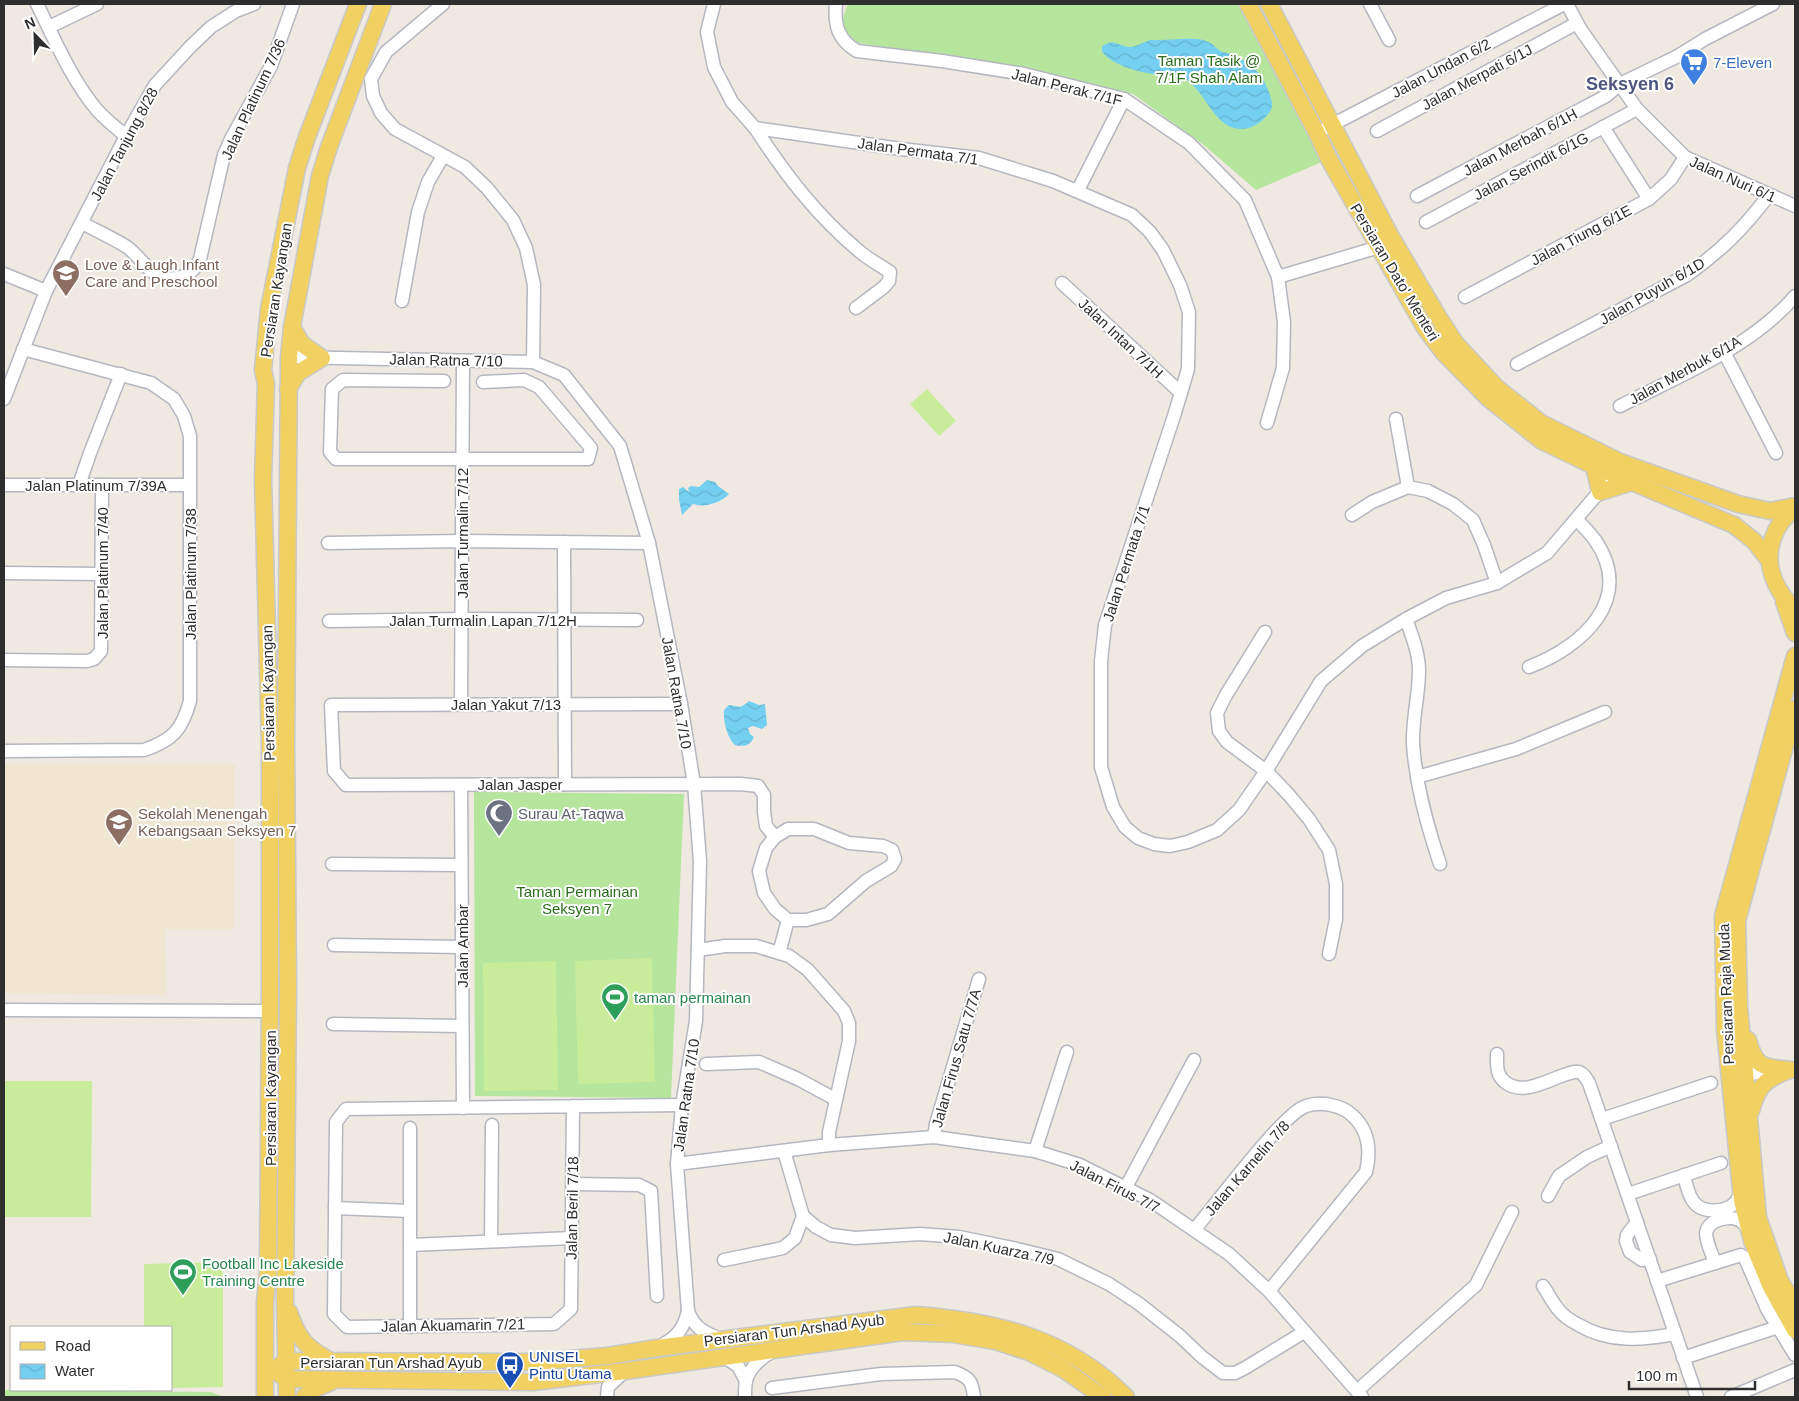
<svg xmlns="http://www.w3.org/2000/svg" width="1799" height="1401" font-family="Helvetica,sans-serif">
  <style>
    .education { fill: #f0e6d1 }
    .grass { fill: #b6e59e }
    .pitch { fill: #c9ec9a }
    .water { fill: url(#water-waves) }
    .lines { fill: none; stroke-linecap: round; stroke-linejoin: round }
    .minor-casing { stroke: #b4b7c1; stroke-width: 15 }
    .major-casing { stroke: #c9c9c9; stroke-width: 19 }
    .minor { stroke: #fff; stroke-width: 12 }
    .major { stroke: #f2d163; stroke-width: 16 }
    .labels { text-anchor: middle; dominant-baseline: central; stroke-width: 4; stroke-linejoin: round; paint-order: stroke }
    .park-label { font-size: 15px; fill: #2c6e1b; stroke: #fff }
    .shop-label { font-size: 15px; fill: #366cbe; stroke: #fff; text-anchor: start }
    .street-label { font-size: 15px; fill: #2e2e2e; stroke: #fff }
    .education-label { font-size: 15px; fill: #785e54; stroke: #fff; text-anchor: start }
    .worship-label { font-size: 15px; fill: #5b616d; stroke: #fff; text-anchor: start }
    .leisure-label { font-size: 15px; fill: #27864d; stroke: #fff; text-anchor: start }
    .transit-label { font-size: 15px; fill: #164399; stroke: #fff; text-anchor: start }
    .quarter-label { font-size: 18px; font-weight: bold; fill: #4d5680; stroke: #fff }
  </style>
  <defs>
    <pattern id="water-waves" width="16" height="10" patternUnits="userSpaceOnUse" patternTransform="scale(1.25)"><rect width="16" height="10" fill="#75cff0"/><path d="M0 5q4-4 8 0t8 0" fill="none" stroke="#66b2ce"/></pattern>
  </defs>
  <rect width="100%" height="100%" fill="#efe9e1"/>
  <g class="education">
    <path d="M4,764H235L234,929H165L166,995L4,993Z"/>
    <path d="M592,1395L591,1397H389Z"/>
  </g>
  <g class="grass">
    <path d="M848,4H1248L1329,159L1256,190L1205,146L1133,94L1034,70L852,42C842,27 840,21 848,4Z"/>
    <path d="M474,792L684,794L671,1098L475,1096Z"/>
    <path d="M4,1390L211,1392L224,1397H4Z"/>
  </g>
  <g class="pitch">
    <path d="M927,389L956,421L939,436L910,404Z"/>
    <path d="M652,958L655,1082L578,1084L575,961Z"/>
    <path d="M556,961L558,1090L484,1091L483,963Z"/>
    <path d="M4,1081H92L91,1217H4Z"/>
    <path d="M223,1262V1387L171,1388V1327H144V1264Z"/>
  </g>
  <g class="water">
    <path d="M1150,40C1167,41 1187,37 1203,40C1212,42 1215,48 1222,52C1226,53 1230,53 1233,55C1247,61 1260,71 1266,85C1269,93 1276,105 1269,113C1261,123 1253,129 1240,129C1210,128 1204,80 1175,75C1168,73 1160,75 1153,74C1138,72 1109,64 1102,51V47C1113,37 1120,47 1130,47C1136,47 1144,42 1150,40Z"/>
    <path d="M707,480L715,482L718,486L729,494C721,503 704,508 693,504L682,515L679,500V489L683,487L689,492L688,488L691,486L699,487Z"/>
    <path d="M749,701L759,705L765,704L767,725L762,729L753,726L748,728L750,734L754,737C750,746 744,747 735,745C727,738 723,720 724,710L729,705C740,706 739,710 749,701Z"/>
  </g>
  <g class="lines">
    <g class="minor-casing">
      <g id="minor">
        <path d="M37,4C55,40 71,79 97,110C106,120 116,128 126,136"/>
        <path d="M443,4L386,52L371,79L373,96L381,113L395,129L465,167L487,188L513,220L526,248L534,285L533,362"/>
        <path d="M714,4L707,32L714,67L732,102L755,128L901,149L979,158L1053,181L1132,215L1150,232L1163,250L1180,285L1189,312L1188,369L1174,416L1105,625L1101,661V767L1113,807L1125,827L1138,838L1154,844L1170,846L1188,842L1217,830L1239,810L1266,771L1321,681L1362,646L1406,619L1446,598L1497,583L1547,553L1605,485"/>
        <path d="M836,4C834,25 838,40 857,51L942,61L1024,74L1124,99L1189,143L1245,200L1278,277L1284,322L1283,368L1267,423"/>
        <path d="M1370,4L1389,40"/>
        <path d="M1567,4L1581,30L1637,109L1685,157L1795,206"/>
        <path d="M49,27L97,4"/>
        <path d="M1603,127L1649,199"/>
        <path d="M755,128C785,174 816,215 859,251C868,259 880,265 890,272L889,281L884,287L856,308"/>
        <path d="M1326,128L1564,4"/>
        <path d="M1377,131L1577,23"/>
        <path d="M1078,190L1124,99"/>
        <path d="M1417,196L1606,96L1620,84L1676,57L1705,39L1773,4"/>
        <path d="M1426,222L1637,109"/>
        <path d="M82,223C97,231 113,238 127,247C146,261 152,285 181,277C191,274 196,268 200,259L224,155L231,139L271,66L293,4"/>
        <path d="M4,274L46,291"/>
        <path d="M1278,277L1379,247"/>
        <path d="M1062,283L1181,393"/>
        <path d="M1465,297L1649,199L1671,179L1685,157"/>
        <path d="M402,301L418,212L428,182L443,156"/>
        <path d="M1724,352L1776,453"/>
        <path d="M289,357L533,362L564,375L620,446L649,543L681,704L694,784L700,861L696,1021L682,1105L677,1164L688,1311C694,1328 705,1333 721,1339"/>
        <path d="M1517,364L1687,275C1722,250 1743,229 1769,195"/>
        <path d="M444,381L343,380L332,389L330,452L336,459H588L591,448L539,387L524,380L483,382"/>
        <path d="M4,399L46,291L126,136L155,85L190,47L211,27L236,11L254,4"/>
        <path d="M1620,406C1679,376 1752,347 1795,296"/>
        <path d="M1396,419L1408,487"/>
        <path d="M4,485H189"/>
        <path d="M79,485L90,453L121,374"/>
        <path d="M1352,515L1372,502L1408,487L1428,491L1453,504L1473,520L1484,545L1497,583"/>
        <path d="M564,542L565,784"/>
        <path d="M328,543L462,541L649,543"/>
        <path d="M4,573L102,574"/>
        <path d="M1406,619C1412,636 1419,653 1419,671C1419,695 1412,720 1413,744C1416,786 1427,825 1440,864"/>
        <path d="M329,621L462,619L637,620"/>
        <path d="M1265,632L1226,695L1217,713L1219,731L1227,742L1266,771L1289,795L1309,819L1329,850L1336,884V919L1329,954"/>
        <path d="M4,660L87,661L94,659L101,651L102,485"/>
        <path d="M1529,667C1582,647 1636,599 1595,540C1590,533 1583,526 1577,520"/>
        <path d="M461,704L463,361"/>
        <path d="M681,704L331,705L334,771L346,785L741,784L758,786L764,795V812L766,826L775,837"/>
        <path d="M4,751L144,750C173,740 182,730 190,701V436L184,416L174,399L151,383L23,349"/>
        <path d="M1417,777L1516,749L1605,712"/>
        <path d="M461,785L463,1108"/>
        <path d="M332,864L461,865"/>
        <path d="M334,945L462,947"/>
        <path d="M698,950L725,946H756L789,956L808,970L844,1011L849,1023V1041L829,1132V1145"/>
        <path d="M779,953L788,920H806L828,914L866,881L891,866L895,859L892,850L883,846L849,843L814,829H788L775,837L766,848L759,871L764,893L775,909L788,920"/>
        <path d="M4,1010L270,1011"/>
        <path d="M333,1024L462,1026"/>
        <path d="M1497,1054C1497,1066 1496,1075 1505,1082C1522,1096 1546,1081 1564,1075C1568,1074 1574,1071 1579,1072C1584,1074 1586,1078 1589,1083L1697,1397"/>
        <path d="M706,1064L759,1062L798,1079L835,1099"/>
        <path d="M1738,1075L1778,1071"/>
        <path d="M573,1106L571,1309L554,1324L347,1327L334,1314L336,1122L346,1109L682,1105"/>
        <path d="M1602,1119L1711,1083"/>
        <path d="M934,1137L936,1124L979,979"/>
        <path d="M1035,1151L1067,1052"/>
        <path d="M677,1164L829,1145L934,1137L1035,1151L1080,1165L1150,1200L1229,1254L1269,1291L1362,1397"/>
        <path d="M1684,1175C1686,1184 1688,1194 1693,1201C1702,1214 1725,1213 1736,1202C1738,1199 1740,1194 1741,1191"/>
        <path d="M573,1184L639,1185L651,1191L657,1296"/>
        <path d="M1126,1187L1194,1060"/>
        <path d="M1628,1194L1721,1163"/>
        <path d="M1548,1196L1559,1176L1587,1157L1611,1146"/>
        <path d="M335,1208L410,1211"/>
        <path d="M803,1216L816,1227L831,1235L855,1238L920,1234L959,1237L1017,1249L1058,1259L1109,1284L1138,1303L1180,1336L1202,1357L1223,1373H1235L1245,1368L1304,1332"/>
        <path d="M1637,1222L1627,1235L1626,1241L1630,1252L1642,1260L1650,1259"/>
        <path d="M1194,1230C1214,1207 1283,1113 1306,1106C1321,1101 1342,1105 1353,1116C1369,1131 1371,1151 1366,1172L1269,1291"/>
        <path d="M491,1241L492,1125"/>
        <path d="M410,1245L572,1238"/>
        <path d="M724,1260L783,1248L795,1238L803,1216L784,1151"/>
        <path d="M1715,1263C1712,1254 1706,1242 1706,1233C1708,1220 1729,1215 1739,1220C1744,1222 1746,1227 1749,1232"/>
        <path d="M1657,1281L1741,1255L1745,1258L1767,1309L1795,1355"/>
        <path d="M1543,1286C1548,1293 1552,1302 1558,1309C1563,1316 1571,1321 1579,1325C1609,1343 1642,1340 1675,1334"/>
        <path d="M410,1327V1128"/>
        <path d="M660,1346C676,1338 684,1329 688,1311"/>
        <path d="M723,1356L738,1366L746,1381"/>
        <path d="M1683,1358L1778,1327"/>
        <path d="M772,1388L881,1374L955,1372C970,1378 972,1381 974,1397"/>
        <path d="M1357,1391L1476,1285L1512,1212"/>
        <path d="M607,1397L608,1387L625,1371"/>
        <path d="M745,1397C745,1392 745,1386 746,1381C749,1368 762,1357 773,1351"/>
        <path d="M1731,1397L1795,1370"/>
      </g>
    </g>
    <g class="major-casing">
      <g id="major">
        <path d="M1248,4L1317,133L1329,159L1425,328L1443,352L1488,398L1542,441L1594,466L1734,525L1754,541L1769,560"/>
        <path d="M1269,4L1390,235L1439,318L1456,344L1497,388L1541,423L1620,462L1738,504L1770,511L1795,506"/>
        <path d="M288,389L298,373L322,358L302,344L292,327"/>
        <path d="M1594,466L1600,492L1632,482"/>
        <path d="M1795,508C1791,512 1785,517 1781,522C1760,554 1770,585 1795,610"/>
        <path d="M1784,602L1795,633"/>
        <path d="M1795,656L1723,916L1725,1029L1742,1200L1752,1241L1770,1285L1795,1330"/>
        <path d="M1795,709L1737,921L1739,1006L1758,1217L1780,1281L1795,1305"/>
        <path d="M1748,1040C1756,1069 1764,1067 1791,1070"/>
        <path d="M1751,1111C1758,1086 1764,1080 1789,1070"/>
        <path d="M289,1312C299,1341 306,1347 332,1362"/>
        <path d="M278,1367L286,1361L534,1362L607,1356L657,1348L916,1315C995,1321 1068,1338 1126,1397"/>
        <path d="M278,1373L287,1379L533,1382L625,1371L903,1332L953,1334L995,1341L1029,1352L1063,1369L1103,1397"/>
        <path d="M265,1397V1302L268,1273L270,988V744L263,479L266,384L263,370L269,309L297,168L307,137L358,4"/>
        <path d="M287,1397L285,1301L288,988L286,745L289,357L292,327L320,176L329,147L383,4"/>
        <path d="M304,1397L312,1390L331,1382"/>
      </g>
    </g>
    <use href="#minor" class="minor"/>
    <use href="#major" class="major"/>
  </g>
  <defs>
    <g id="supermarket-pin" transform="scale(1.4375)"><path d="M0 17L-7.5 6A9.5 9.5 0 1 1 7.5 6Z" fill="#3f7fe0" stroke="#fff"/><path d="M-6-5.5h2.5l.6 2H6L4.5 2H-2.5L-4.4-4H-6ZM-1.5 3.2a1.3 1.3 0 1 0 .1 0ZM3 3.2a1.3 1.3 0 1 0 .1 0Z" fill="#fff"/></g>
    <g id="school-pin" transform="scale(1.4375)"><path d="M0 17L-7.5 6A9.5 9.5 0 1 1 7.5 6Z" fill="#8d6e63" stroke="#fff"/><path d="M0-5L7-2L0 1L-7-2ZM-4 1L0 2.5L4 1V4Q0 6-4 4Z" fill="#fff"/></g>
    <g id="mosque-pin" transform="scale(1.4375)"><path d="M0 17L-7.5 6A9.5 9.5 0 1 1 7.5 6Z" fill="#6b7280" stroke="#fff"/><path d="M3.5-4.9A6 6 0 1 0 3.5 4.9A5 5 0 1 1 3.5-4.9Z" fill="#fff"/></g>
    <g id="stadium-pin" transform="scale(1.4375)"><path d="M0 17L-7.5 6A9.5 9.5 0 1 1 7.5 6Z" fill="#2e9e5b" stroke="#fff"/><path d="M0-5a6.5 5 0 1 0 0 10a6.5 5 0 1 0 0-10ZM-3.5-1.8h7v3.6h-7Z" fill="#fff"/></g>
    <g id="bus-pin" transform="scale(1.4375)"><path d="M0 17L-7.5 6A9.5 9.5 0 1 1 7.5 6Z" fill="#1a4fb4" stroke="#fff"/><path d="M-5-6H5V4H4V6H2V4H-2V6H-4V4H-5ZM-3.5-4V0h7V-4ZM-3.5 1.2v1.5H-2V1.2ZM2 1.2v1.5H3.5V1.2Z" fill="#fff"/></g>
  </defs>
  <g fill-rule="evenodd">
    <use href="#supermarket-pin" x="1694" y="62"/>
    <use href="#school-pin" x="66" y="273"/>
    <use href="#mosque-pin" x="499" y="813"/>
    <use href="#school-pin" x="119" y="822"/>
    <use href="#stadium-pin" x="615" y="997"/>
    <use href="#stadium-pin" x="183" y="1272"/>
    <use href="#bus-pin" x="510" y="1365"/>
  </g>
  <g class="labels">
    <g class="park-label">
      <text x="1209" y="60">Taman Tasik @<tspan x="1209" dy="17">7/1F Shah Alam</tspan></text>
      <text x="577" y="891">Taman Permainan<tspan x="577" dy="17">Seksyen 7</tspan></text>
    </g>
    <g class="shop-label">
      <text x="1713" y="62">7-Eleven</text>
    </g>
    <g class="street-label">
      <text transform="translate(1441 68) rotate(-28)">Jalan Undan 6/2</text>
      <text transform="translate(1477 77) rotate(-28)">Jalan Merpati 6/1J</text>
      <text transform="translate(1067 87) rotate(14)">Jalan Perak 7/1F</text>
      <text transform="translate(253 99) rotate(-65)">Jalan Platinum 7/36</text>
      <text transform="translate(1520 142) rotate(-28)">Jalan Merbah 6/1H</text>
      <text transform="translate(124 144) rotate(-62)">Jalan Tanjung 8/28</text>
      <text transform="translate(918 151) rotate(8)">Jalan Permata 7/1</text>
      <text transform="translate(1531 166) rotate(-28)">Jalan Serindit 6/1G</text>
      <text transform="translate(1733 179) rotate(24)">Jalan Nuri 6/1</text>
      <text transform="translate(1581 235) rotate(-28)">Jalan Tiung 6/1E</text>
      <text transform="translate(1395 272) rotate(59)">Persiaran Dato' Menteri</text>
      <text transform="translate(276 290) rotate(-81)">Persiaran Kayangan</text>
      <text transform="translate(1652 291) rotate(-30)">Jalan Puyuh 6/1D</text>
      <text transform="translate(1121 338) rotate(43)">Jalan Intan 7/1H</text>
      <text transform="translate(446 360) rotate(1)">Jalan Ratna 7/10</text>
      <text transform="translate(1685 370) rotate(-29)">Jalan Merbuk 6/1A</text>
      <text x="96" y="485">Jalan Platinum 7/39A</text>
      <text transform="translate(462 533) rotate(-90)">Jalan Turmalin 7/12</text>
      <text transform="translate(1126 563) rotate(-72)">Jalan Permata 7/1</text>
      <text transform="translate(102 573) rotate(-90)">Jalan Platinum 7/40</text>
      <text transform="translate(190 574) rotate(-90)">Jalan Platinum 7/38</text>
      <text x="483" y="620">Jalan Turmalin Lapan 7/12H</text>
      <text transform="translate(268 693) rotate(-91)">Persiaran Kayangan</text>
      <text transform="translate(677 693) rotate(80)">Jalan Ratna 7/10</text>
      <text x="506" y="704">Jalan Yakut 7/13</text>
      <text x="520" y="784">Jalan Jasper</text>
      <text transform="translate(462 946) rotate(-90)">Jalan Ambar</text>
      <text transform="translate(1726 994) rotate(-92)">Persiaran Raja Muda</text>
      <text transform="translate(956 1058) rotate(-74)">Jalan Firus Satu 7/7A</text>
      <text transform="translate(686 1095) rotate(-82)">Jalan Ratna 7/10</text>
      <text transform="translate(270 1098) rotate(-90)">Persiaran Kayangan</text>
      <text transform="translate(1247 1168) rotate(-49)">Jalan Karnelin 7/8</text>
      <text transform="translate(1115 1186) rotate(27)">Jalan Firus 7/7</text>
      <text transform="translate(572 1208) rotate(-89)">Jalan Beril 7/18</text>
      <text transform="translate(999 1248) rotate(12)">Jalan Kuarza 7/9</text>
      <text transform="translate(453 1325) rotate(-1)">Jalan Akuamarin 7/21</text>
      <text transform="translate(794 1330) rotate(-7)">Persiaran Tun Arshad Ayub</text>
      <text x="391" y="1362">Persiaran Tun Arshad Ayub</text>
    </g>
    <g class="education-label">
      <text x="85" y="264">Love &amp; Laugh Infant<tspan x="85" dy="17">Care and Preschool</tspan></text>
      <text x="138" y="813">Sekolah Menengah<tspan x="138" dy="17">Kebangsaan Seksyen 7</tspan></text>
    </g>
    <g class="worship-label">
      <text x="518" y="813">Surau At-Taqwa</text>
    </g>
    <g class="leisure-label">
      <text x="634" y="997">taman permainan</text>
      <text x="202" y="1263">Football Inc Lakeside<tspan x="202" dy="17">Training Centre</tspan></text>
    </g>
    <g class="transit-label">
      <text x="529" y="1356">UNISEL<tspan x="529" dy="17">Pintu Utama</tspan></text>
    </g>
    <g class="quarter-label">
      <text x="1630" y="84">Seksyen 6</text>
    </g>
  </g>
  <rect width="1799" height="1401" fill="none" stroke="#2e2e2e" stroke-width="10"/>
  <rect x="10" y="1326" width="162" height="65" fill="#ffffff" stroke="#ababab"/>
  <rect x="20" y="1342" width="25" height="8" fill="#f2d163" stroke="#ababab"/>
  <text x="55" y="1351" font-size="15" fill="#2e2e2e">Road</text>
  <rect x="20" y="1364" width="25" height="15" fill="url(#water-waves)" stroke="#ababab"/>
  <text x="55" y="1376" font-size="15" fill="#2e2e2e">Water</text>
  <g transform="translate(35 35) rotate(337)" stroke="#ffffff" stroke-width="4" paint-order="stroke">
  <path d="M0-4L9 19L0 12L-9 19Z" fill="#2e2e2e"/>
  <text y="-8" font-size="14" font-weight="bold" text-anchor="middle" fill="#2e2e2e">N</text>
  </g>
  <path d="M1629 1381v8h126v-8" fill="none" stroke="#2e2e2e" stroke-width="2.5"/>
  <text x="1636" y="1381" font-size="15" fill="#2e2e2e" stroke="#ffffff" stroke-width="4" paint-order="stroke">100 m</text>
</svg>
